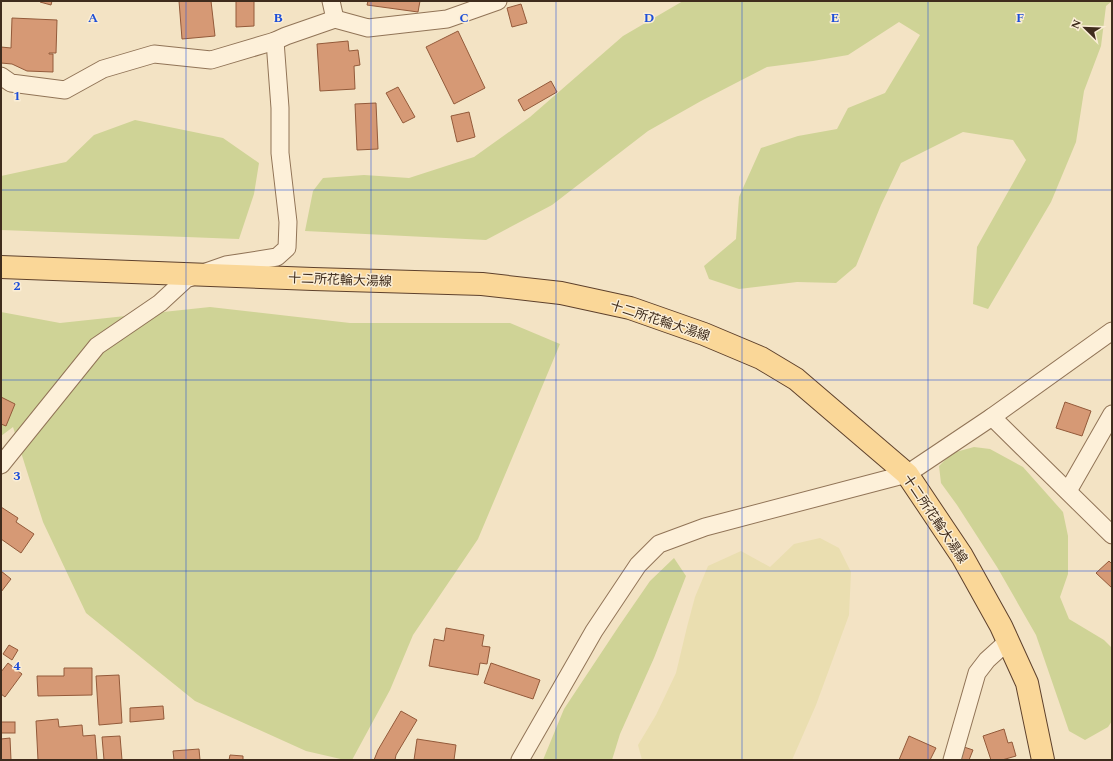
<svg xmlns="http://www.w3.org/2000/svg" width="1113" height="761" font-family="Spectral,'Noto Sans JP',serif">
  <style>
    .farmland { fill: #eadeb0 }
    .green { fill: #cfd396 }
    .building { fill: #d69975; stroke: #935a3a }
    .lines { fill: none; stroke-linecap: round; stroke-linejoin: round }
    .street-casing { stroke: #917457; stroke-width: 19 }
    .primary-casing { stroke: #5e412c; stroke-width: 24 }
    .street { stroke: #fdf0d9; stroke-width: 17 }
    .primary { stroke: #fad798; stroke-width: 22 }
    .grid { fill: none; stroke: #1d4ed8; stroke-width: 1; stroke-opacity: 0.55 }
    .labels { text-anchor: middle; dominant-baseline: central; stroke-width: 3; stroke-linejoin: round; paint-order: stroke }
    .street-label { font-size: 13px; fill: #3f2c1d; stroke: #faedd5 }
    .grid-label { font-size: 13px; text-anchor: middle; font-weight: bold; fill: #1d4ed8; stroke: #faedd5; stroke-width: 3; stroke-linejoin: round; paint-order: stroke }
  </style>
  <rect width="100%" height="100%" fill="#f3e3c4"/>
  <path class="farmland" d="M820,538L839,548L851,572L849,615L816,705L792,760H642L638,745L656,715L676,673L687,627L695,597L708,566L741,551L770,567L794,544Z"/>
  <g class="green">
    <path d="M683,1H1112L1106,6L1101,46L1084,91L1076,142L1051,202L988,309L973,304L977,247L1026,160L1013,140L963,132L901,163L881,205L856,266L836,283L797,282L739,289L709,279L704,266L736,239L739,197L761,148L798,136L837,129L848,108L885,93L920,35L899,22L848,55L813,61L767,67L701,101L648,131L552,205L486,240L305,231L313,191L323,178L364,175L409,178L474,157L530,117L623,36Z"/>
    <path d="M135,120L223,138L259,163L254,194L239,239L1,230V176L66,162L94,135Z"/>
    <path d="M210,307L350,323H510L560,344L478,539L413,635L390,690L352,760H345L306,751L195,701L86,613L43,522L13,427L1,436V312L60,323Z"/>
    <path d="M974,447L990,449L1023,467L1063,512L1068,536V574L1060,597L1069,619L1104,640L1112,648V721L1108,727L1085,740L1069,731L1036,635L997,567L957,505L941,483L939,466L952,453Z"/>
    <path d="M674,558L686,576L654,658L620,734L612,760H543L564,709L619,626L650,581Z"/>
  </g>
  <g class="building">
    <path d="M40,1H52L51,5L40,2Z"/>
    <path d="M179,1H211L215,36L182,39Z"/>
    <path d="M236,1H254V26L236,27Z"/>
    <path d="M368,1H420L418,12L367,5Z"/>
    <path d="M521,4L527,23L512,27L507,8Z"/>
    <path d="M12,18L57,20L56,53H49V54H53V72L27,71L12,64L1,63V47L11,48Z"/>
    <path d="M458,31L485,88L454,104L426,47Z"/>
    <path d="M348,41L349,51L358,50L360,65L354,66L355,89L320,91L317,44Z"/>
    <path d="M551,81L557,92L524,111L518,100Z"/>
    <path d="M398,87L415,117L403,123L386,93Z"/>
    <path d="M376,103L378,149L357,150L355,104Z"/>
    <path d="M469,112L475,137L457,142L451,116Z"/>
    <path d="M1,397L15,404L6,426L1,424Z"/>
    <path d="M1065,402L1091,411L1082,436L1056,428Z"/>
    <path d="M1,507L18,518L16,522L34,534L21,553L1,539Z"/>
    <path d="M1109,561L1112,564V588L1096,573Z"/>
    <path d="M1,571L11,579L1,592Z"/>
    <path d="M446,628L484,635L482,646L490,647L487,664L480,663L478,675L429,666L434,639L444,641Z"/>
    <path d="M9,645L18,650L12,660L3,654Z"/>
    <path d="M8,663L22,674L5,697L1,694V672Z"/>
    <path d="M491,663L540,680L533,699L484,683Z"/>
    <path d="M64,668H92V695L38,696L37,676H64Z"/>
    <path d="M119,675L122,723L99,725L96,676Z"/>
    <path d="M163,706L164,719L130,722V708Z"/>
    <path d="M401,711L417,720L396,755L395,760H374L378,750Z"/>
    <path d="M58,719L59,727L82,725L83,736L95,735L97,760H38L36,721Z"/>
    <rect x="1" y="722" width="14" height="11"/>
    <path d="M1004,729L1008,743L1012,742L1016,756L1002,760H991L983,736Z"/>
    <path d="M120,736L122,760H104L102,737Z"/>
    <path d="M909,736L936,748L930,760H899Z"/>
    <path d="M10,738L11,760H1V739Z"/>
    <path d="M417,739L456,745L454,760H414Z"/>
    <path d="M964,747L973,750L969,760H959Z"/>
    <path d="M199,749L200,760H174L173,751Z"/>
    <path d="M230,755L243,756V760H229Z"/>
  </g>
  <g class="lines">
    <g class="street-casing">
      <g id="street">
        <path d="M331,1L335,19"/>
        <path d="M1,76L11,83L65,90L103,69L154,54L211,60L275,41L286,36L335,19L368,28L447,19L498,1"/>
        <path d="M992,417L1112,535"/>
        <path d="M1,465L97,346L160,303L186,279L226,265L277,257L287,248L288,222L280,153V108L275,41"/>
        <path d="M1068,491L1112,414"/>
        <path d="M520,760L594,631L638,565L659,544L705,527L907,474L992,417L1112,331"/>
        <path d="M952,760L977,673L987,660L1008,641"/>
      </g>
    </g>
    <g class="primary-casing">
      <path id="primary" d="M1,267L313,279L482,284L561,293L630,308L704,334L761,358L796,379L907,474L962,556L1001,626L1027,683L1043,760"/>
    </g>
    <use href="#street" class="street"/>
    <use href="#primary" class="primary"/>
  </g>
  <path class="grid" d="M186,1V760M371,1V760M556,1V760M742,1V760M928,1V760M1,190H1112M1,380H1112M1,571H1112"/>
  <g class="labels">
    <g class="street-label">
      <text transform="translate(340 280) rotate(2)">十二所花輪大湯線</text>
      <text transform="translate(660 321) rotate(18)">十二所花輪大湯線</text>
      <text transform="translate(935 519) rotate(56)">十二所花輪大湯線</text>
    </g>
  </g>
  <g class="grid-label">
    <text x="93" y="22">A</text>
    <text x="278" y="22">B</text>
    <text x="464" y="22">C</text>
    <text x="649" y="22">D</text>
    <text x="835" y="22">E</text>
    <text x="1020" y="22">F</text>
    <text x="17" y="100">1</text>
    <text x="17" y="290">2</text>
    <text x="17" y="480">3</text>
    <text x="17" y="670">4</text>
  </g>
  <rect width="1113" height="761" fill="none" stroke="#3f2c1d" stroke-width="4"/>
  <g transform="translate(1085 28) rotate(293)" stroke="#faedd5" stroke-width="3" paint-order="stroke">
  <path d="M0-3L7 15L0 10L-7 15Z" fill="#3f2c1d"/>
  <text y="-6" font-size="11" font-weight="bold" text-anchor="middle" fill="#3f2c1d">N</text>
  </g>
</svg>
